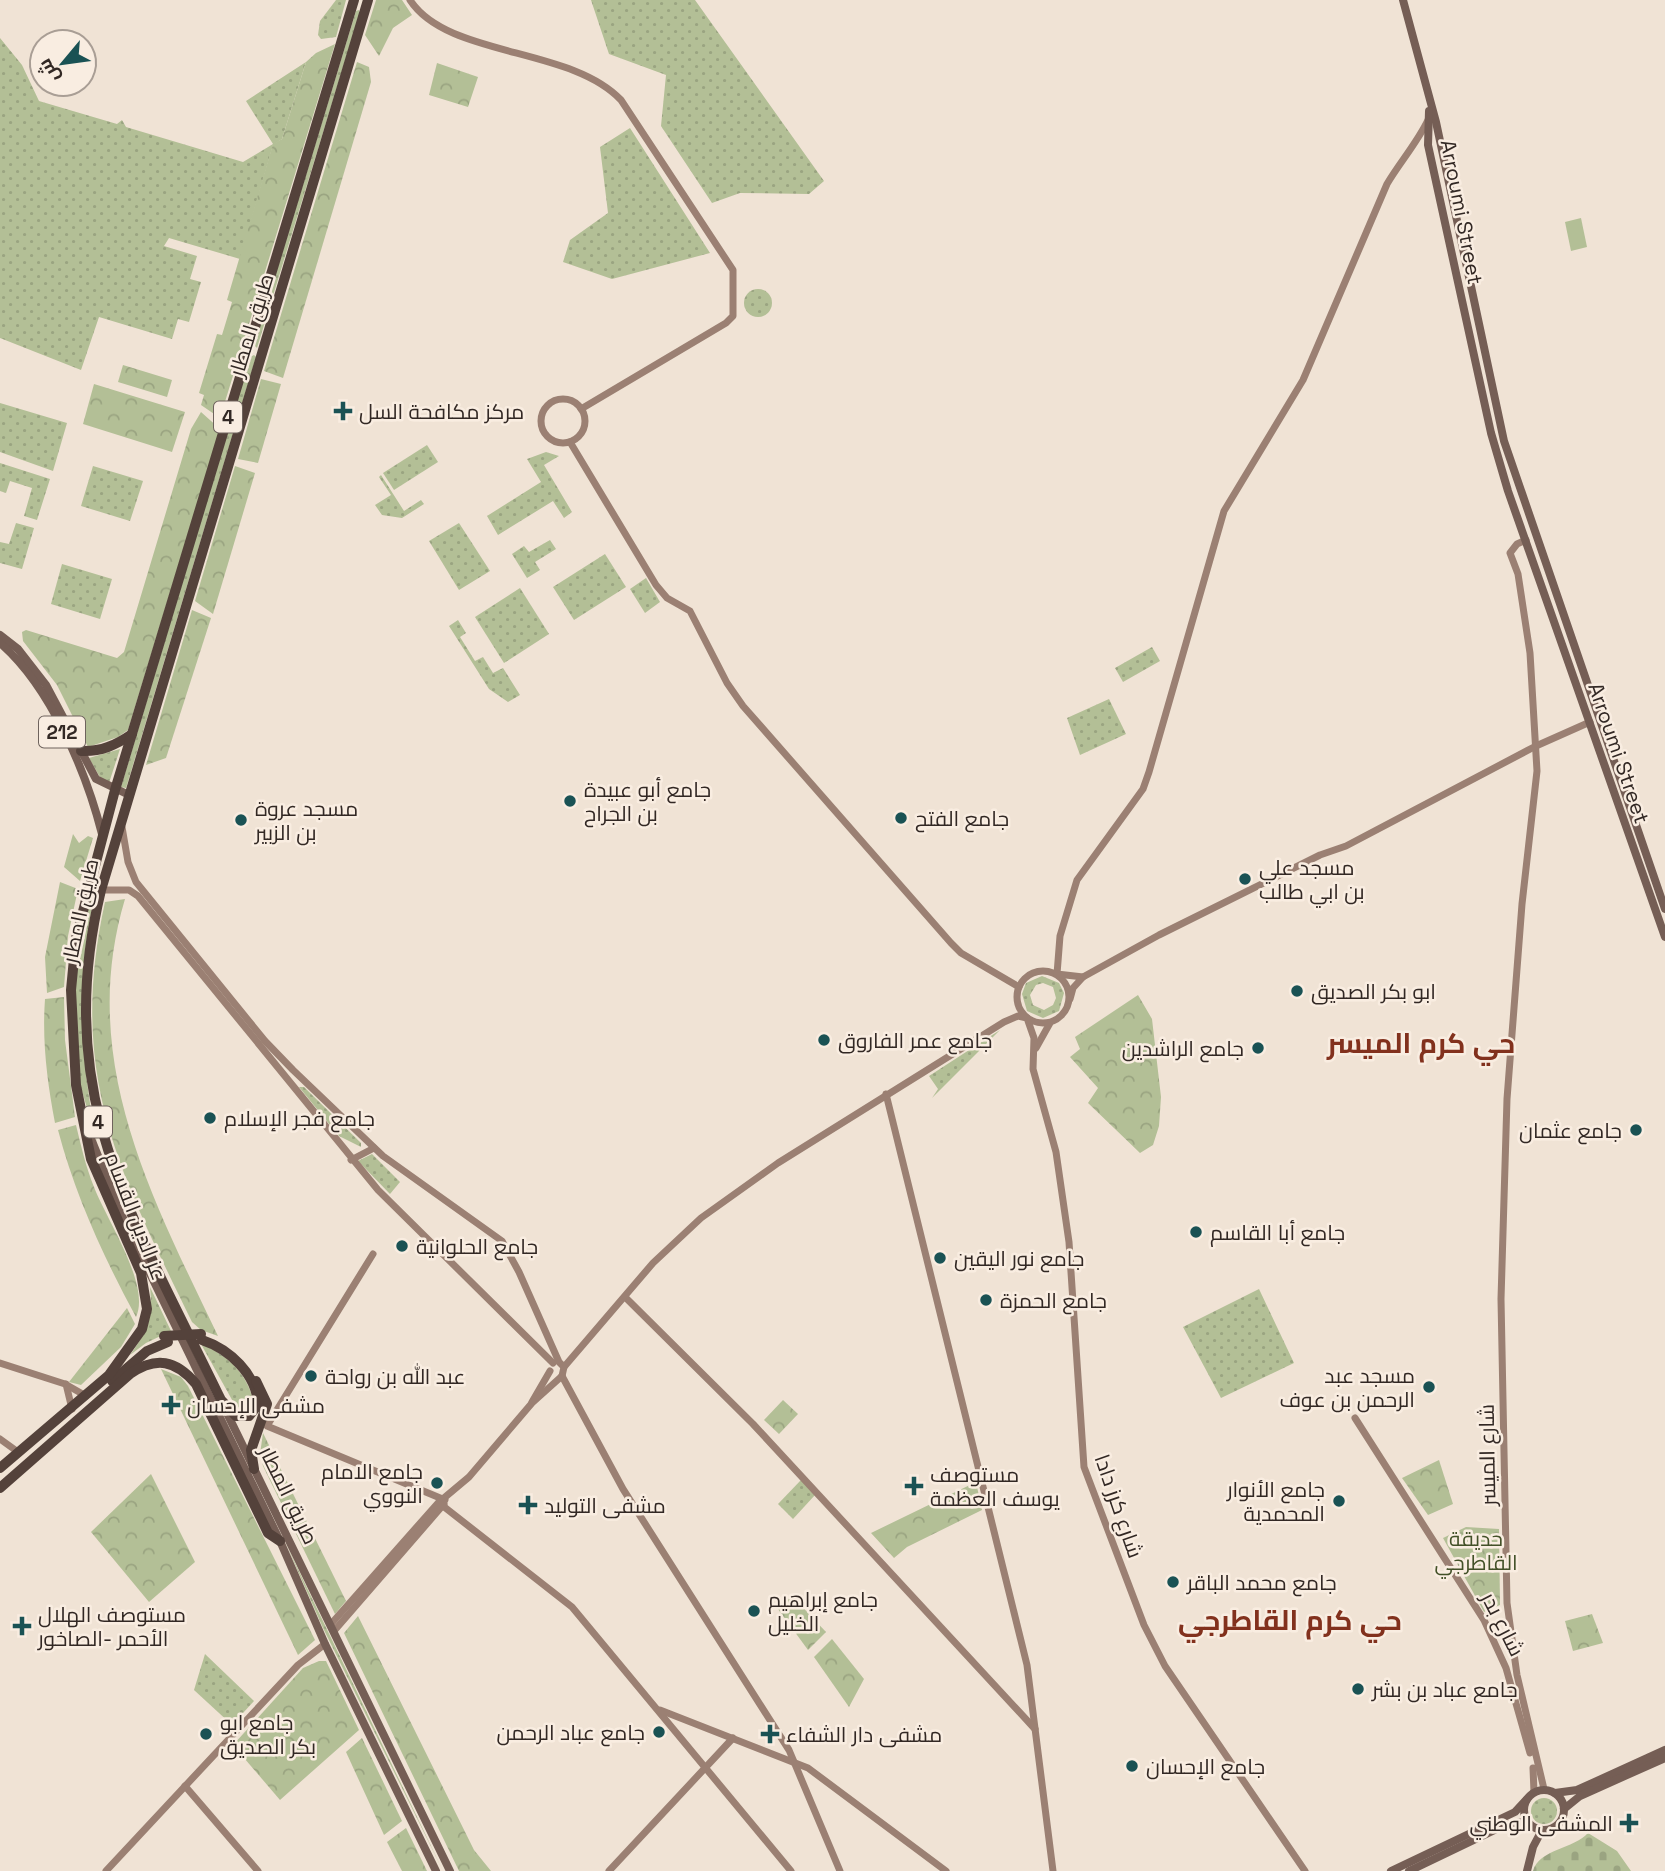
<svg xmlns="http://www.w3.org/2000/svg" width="1665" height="1871" font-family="'Space Grotesk',Cairo,sans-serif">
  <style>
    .grass { fill: url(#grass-dots); fill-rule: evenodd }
    .forest { fill: url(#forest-crowns) }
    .cemetery { fill: url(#cemetery-stones) }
    .pitch { fill: #b3bf96 }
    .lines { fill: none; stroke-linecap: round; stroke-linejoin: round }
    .secondary { stroke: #9b8073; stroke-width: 7 }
    .primary { stroke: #755e55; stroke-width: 8 }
    .highway { stroke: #54423b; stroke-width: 10 }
    .highway-bridge { stroke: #54423b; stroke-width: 10 }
    .poi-dot { fill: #1a5254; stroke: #f9ede1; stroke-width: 2.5 }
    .labels { text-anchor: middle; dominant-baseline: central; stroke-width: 5; stroke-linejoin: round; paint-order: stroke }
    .shield { fill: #f9ede1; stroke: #6e635d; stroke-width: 2 }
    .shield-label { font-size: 19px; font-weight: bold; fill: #322824 }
    .street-label { font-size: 21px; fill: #322824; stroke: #f9ede1 }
    .poi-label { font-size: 21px; fill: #322824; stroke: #f9ede1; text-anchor: start }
    .park-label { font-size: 21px; fill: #435128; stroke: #f9ede1 }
    .district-label { font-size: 28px; font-weight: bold; fill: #82311d; stroke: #f9ede1 }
  </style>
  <defs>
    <pattern id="grass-dots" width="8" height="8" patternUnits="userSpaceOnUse" patternTransform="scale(1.75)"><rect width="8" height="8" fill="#b3bf96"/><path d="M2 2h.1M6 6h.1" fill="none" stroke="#9aa481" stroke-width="1.8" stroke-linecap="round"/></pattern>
    <pattern id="forest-crowns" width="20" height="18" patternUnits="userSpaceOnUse" patternTransform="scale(1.75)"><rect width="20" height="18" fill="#b3bf96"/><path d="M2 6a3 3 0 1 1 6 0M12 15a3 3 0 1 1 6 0" fill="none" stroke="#9aa481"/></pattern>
    <pattern id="cemetery-stones" width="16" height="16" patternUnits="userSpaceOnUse" patternTransform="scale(1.75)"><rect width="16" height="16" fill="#b3bf96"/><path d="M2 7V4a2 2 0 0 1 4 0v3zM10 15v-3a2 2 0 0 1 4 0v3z" fill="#9aa481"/></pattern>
  </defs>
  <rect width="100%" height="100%" fill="#f0e3d5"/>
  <g class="grass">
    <path d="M336,0H346L336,37L321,39L318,35L320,21Z"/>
    <path d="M591,0H695L824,181L809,194L740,193L712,203L661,126L666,75L609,54Z"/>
    <path d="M359,10V15L257,348L254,345L356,11Z"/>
    <path d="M0,38L22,65L39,101L117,124L122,120L126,127L243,162L273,144L246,101L306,62L282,139L273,145L240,259L169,238L164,246L197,256L190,279L201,282L189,322L178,319L172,339L99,317L81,370L0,338Z"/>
    <path d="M630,128L710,253L612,279L563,262L570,240L608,213L600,147Z"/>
    <circle cx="758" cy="303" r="14"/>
    <path d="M254,355L256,357L126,788L121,787L250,357Z"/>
    <path d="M0,403L67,423L53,471L0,452Z"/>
    <path d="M427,445L438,462L394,490L383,473Z"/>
    <path d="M546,452L559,456L544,465L572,512L564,518L553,501L498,535L487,516L541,482L527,459Z"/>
    <path d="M0,463L50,479L37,520L24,516L32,488L10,481L6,493L0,491Z"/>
    <path d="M93,466L143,481L130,521L81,506Z"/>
    <path d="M381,475L404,511L421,500L424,504L402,518L382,515L375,505L391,495L379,477Z"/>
    <path d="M16,523L34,528L22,569L0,563V542L9,544Z"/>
    <path d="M459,523L490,571L459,590L429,541Z"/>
    <path d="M550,540L556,549L535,562L540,570L527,578L512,554L524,546L529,552Z"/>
    <path d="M605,554L626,587L574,620L553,587Z"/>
    <path d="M62,564L112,579L100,619L51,604Z"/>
    <path d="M646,578L660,602L645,613L630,589Z"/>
    <path d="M520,588L549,634L504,663L475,617Z"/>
    <path d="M458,620L466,633L460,637L475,661L483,657L493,673L503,668L520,695L508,702L489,689L449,626Z"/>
    <path d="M1152,647L1160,661L1123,682L1115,668Z"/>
    <path d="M1109,699L1126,734L1080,755L1067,718Z"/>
    <path d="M120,749L109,783L101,779L89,758Z"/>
    <path d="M90,895L94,897C76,985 80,1056 97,1143L80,1084L75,991L80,938Z"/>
    <path d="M1042,976L1059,983L1064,993L1059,1011L1043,1018L1027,1011L1022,994L1026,983ZM1043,983L1053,987L1056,998L1053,1005L1044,1010L1033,1005L1030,995L1036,985Z"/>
    <path d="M1000,1030L932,1098L938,1089L929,1076Z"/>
    <path d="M299,1087H304L361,1143V1147L339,1136Z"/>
    <path d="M372,1154L400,1182L390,1194L358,1161Z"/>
    <path d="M150,1287L171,1331L146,1343L130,1355C147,1333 153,1314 150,1287Z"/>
    <path d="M1259,1289L1294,1363L1221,1398L1183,1327Z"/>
    <path d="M201,1344C225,1354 244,1370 252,1396L248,1408L236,1407Z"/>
    <path d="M801,1480L815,1495L793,1519L778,1504Z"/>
    <path d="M285,1542L443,1871L323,1628Z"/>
    <path d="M205,1654L254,1701L232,1725L194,1690Z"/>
    <circle cx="1544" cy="1811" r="13"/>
  </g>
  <g class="forest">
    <path d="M376,0H402L412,15L393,28L379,56L365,35Z"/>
    <path d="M335,44L220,418L201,405L204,395L199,393L217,334L222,335L232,302L227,300L273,144L282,139L306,62L316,53Z"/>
    <path d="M357,62L369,67L371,82L283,378L264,371Z"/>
    <path d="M437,63L478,77L468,107L429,95Z"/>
    <path d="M123,365L172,380L167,397L118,382Z"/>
    <path d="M261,379L281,384L258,463L238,459Z"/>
    <path d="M94,384L185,412L172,452L83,424Z"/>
    <path d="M201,412L220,429L128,730L118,737L88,747L57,685L23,641L22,632L26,630L117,658L124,652L191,429Z"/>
    <path d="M235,466L255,473L213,614L195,601Z"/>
    <path d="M192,610L211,618L166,758L146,765Z"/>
    <path d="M73,834L79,843L88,836L93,838L80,881L64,867Z"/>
    <path d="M60,882L78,889L68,936L64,987L47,993L45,957Z"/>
    <path d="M125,899C77,1059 151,1196 218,1336L201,1330L192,1322C119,1172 67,1074 105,902Z"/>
    <path d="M1138,995L1152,1019L1161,1097L1159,1126L1153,1145L1140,1153L1088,1103L1098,1088L1070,1057L1080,1049L1075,1037Z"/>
    <path d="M64,997L65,1040L75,1117L55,1123C47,1081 42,1041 45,999Z"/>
    <path d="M76,1125C81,1146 86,1167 94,1187C106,1219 151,1285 136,1317C104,1258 75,1195 58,1130Z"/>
    <path d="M127,1308L135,1324L121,1347L81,1385L69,1382Z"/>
    <path d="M161,1369L181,1377L188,1386L315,1640L298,1655Z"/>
    <path d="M783,1400L798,1414L779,1434L764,1420Z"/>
    <path d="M263,1433L346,1601L335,1614L263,1466L260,1454Z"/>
    <path d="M1439,1460L1453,1504L1428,1515L1402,1478Z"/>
    <path d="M151,1474L195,1562L149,1602L91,1532Z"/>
    <path d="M976,1482L982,1510L907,1547L894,1558L871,1533Z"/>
    <path d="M1466,1527L1499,1529L1500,1605L1484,1612L1443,1538Z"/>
    <path d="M792,1596L826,1632L808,1650L778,1609Z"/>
    <path d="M1592,1614L1603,1643L1573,1651L1565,1621Z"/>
    <path d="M358,1616L474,1850L491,1871H459L344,1633Z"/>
    <path d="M832,1639L864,1679L849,1707L814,1657Z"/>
    <path d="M319,1661H326L359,1730L280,1800L233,1745L303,1668Z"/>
    <path d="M362,1738L402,1821L384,1835L346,1752Z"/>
    <path d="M406,1828L427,1871H402L387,1842Z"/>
  </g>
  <path class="cemetery" d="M1588,1833L1617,1851L1631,1871H1533C1539,1849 1574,1849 1588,1833Z"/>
  <path class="pitch" d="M1581,218L1587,247L1571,251L1565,222Z"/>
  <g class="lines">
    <g class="secondary">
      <path d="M410,0C448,58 570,46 621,100L733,270V316L726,323L581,409"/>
      <circle cx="563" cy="421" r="22"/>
      <path d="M570,442L656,585L667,598L690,611L727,683L743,706L951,943L961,953L1019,987"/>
      <path d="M1526,540L1517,544L1510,553L1518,574L1530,653L1537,771L1522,904L1507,1099L1501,1299L1507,1603L1517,1675L1544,1789"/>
      <path d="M122,827L128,862L136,882L265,1041L293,1070L383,1156L502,1241L519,1272L559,1362L564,1367L562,1376"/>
      <path d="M98,890H129L138,896L378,1190L553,1363"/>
      <circle cx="1043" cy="997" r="26"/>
      <path d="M1083,977L1159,935L1320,855L1346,846L1536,746L1590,722"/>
      <path d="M1070,999L1073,988L1083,977L1057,974L1060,936L1077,880L1143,789L1149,772L1224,511L1303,380L1387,184C1400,162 1417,143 1428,120"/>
      <path d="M1036,1048L1050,1023"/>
      <path d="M886,1094L1027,1665L1053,1871"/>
      <path d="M351,1160L374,1148"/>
      <path d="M373,1254L267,1426L445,1500"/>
      <path d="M625,1297L753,1424L1035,1729"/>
      <path d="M0,1363L65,1384L86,1396"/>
      <path d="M564,1367L653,1263L701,1218L778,1163L1004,1022L1018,1016L1027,1018L1034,1038L1033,1069L1056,1152L1069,1242L1084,1467L1144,1625L1165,1666L1305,1871"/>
      <path d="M562,1376L623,1489L789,1750L840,1871"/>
      <path d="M66,1384L72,1409"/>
      <path d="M532,1402L550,1371"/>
      <path d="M1355,1418L1484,1620L1506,1668L1530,1753"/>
      <path d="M0,1439L18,1452"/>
      <path d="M443,1506L572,1607L791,1871"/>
      <path d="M331,1624L438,1503L469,1477L532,1403L562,1376"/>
      <path d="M334,1631L444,1504"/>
      <path d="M660,1710L808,1768L946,1871"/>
      <path d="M1533,1768L1534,1792"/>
      <path d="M185,1786L258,1871"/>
      <path d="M106,1871L298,1665L325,1644"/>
      <path d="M609,1871L733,1738"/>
    </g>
    <g class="primary">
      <path d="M1403,0L1436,122L1504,441L1665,909"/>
      <path d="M1429,111L1428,145L1491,433L1508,491L1665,937"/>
      <path d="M0,635L18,649L46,685L96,779L129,795"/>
      <path d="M0,643C50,686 86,771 102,834"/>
      <path d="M90,1136L123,1218L280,1541L325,1644L436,1871"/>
      <path d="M223,1405L450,1871"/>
      <circle cx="1544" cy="1810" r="20"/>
      <path d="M1555,1793L1577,1790L1665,1750"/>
      <path d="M1564,1809L1580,1796L1665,1758"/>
      <path d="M1391,1871L1515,1812L1527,1799"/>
      <path d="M1409,1871L1503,1826L1527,1821"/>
      <path d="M1527,1871L1533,1847L1542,1830"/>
    </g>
    <g class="highway">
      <path d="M81,751C101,752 116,745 132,734"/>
      <path d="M202,1340C229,1349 257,1374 258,1405L249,1416H236L221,1400C135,1221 51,1098 101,890L368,0"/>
      <path d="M112,1381L147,1351L168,1342"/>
      <path d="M0,1468L109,1375L142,1329L147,1309L141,1273L91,1159L76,1085L71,990L76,938L115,790L354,0"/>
      <path d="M254,1469L251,1450L267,1404L256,1381"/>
      <path d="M0,1488L130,1374C156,1356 176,1360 196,1384L268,1533L280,1541"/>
    </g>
    <path class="highway-bridge" d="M164,1336L201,1334"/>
  </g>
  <g class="poi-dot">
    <path d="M339.5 400.5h7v7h7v7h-7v7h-7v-7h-7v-7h7z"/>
    <circle cx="570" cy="801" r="7"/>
    <circle cx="901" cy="818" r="7"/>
    <circle cx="241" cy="820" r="7"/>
    <circle cx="1245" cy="879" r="7"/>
    <circle cx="1297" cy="991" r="7"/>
    <circle cx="824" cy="1040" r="7"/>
    <circle cx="1258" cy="1048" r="7"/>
    <circle cx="210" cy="1118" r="7"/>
    <circle cx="1636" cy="1130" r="7"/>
    <circle cx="1196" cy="1232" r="7"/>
    <circle cx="402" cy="1246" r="7"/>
    <circle cx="940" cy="1258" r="7"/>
    <circle cx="986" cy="1300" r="7"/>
    <circle cx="311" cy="1376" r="7"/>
    <circle cx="1429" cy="1387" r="7"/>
    <path d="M167.5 1394.5h7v7h7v7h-7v7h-7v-7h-7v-7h7z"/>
    <circle cx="437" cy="1483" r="7"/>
    <path d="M910.5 1475.5h7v7h7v7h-7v7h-7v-7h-7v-7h7z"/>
    <circle cx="1339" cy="1501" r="7"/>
    <path d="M524.5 1494.5h7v7h7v7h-7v7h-7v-7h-7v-7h7z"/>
    <circle cx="1173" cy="1582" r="7"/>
    <circle cx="754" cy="1611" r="7"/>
    <path d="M18.5 1615.5h7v7h7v7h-7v7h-7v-7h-7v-7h7z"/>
    <circle cx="1358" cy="1689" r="7"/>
    <circle cx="659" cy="1732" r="7"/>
    <circle cx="206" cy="1734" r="7"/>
    <path d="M766.5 1723.5h7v7h7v7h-7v7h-7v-7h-7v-7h7z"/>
    <circle cx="1132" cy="1766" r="7"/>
    <path d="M1625.5 1812.5h7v7h7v7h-7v7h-7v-7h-7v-7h7z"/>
  </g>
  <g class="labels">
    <g class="shield">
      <rect x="214" y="401.5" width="28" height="31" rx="5"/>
      <rect x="39" y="716.5" width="46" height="31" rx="5"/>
      <rect x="84" y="1106.5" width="28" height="31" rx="5"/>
    </g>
    <g class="shield-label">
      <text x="228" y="417">4</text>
      <text x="62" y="732">212</text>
      <text x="98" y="1122">4</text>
    </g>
    <g class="street-label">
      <text transform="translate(1462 212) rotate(79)">Arroumi Street</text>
      <text transform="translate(251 325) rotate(-73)">طريق المطار</text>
      <text transform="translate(1619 753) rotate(71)">Arroumi Street</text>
      <text transform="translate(80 911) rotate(-78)">طريق المطار</text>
      <text transform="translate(136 1216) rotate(69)">عز الدين القسام</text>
      <text transform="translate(1487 1455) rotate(-91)">شارع الميسر</text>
      <text transform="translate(289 1495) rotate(64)">طريق المطار</text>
      <text transform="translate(1119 1506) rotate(71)">شارع كرز دادا</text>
      <text transform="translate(1503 1624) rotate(63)">شارع بدر</text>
    </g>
    <g class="poi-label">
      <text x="359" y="411">مركز مكافحة السل</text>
      <text x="584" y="789">جامع أبو عبيدة<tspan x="584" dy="24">بن الجراح</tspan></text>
      <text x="255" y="808">مسجد عروة<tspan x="255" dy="24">بن الزبير</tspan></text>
      <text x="915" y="818">جامع الفتح</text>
      <text x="1259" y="867">مسجد علي<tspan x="1259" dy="24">بن ابي طالب</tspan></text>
      <text x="1311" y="991">ابو بكر الصديق</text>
      <text x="838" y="1040">جامع عمر الفاروق</text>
      <text x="1244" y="1048" text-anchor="end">جامع الراشدين</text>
      <text x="224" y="1118">جامع فجر الإسلام</text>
      <text x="1622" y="1130" text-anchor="end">جامع عثمان</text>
      <text x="1210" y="1232">جامع أبا القاسم</text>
      <text x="416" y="1246">جامع الحلوانية</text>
      <text x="954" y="1258">جامع نور اليقين</text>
      <text x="1000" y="1300">جامع الحمزة</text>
      <text x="1415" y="1375" text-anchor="end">مسجد عبد<tspan x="1415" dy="24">الرحمن بن عوف</tspan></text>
      <text x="325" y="1376">عبد الله بن رواحة</text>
      <text x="187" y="1405">مشفى الإحسان</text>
      <text x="423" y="1471" text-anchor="end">جامع الامام<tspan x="423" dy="24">النووي</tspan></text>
      <text x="930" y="1474">مستوصف<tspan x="930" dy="24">يوسف العظمة</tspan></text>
      <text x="1325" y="1489" text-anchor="end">جامع الأنوار<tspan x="1325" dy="24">المحمدية</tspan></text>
      <text x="544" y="1505">مشفى التوليد</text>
      <text x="1187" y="1582">جامع محمد الباقر</text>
      <text x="768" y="1599">جامع إبراهيم<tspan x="768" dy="24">الخليل</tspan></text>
      <text x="38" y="1614">مستوصف الهلال<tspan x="38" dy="24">الأحمر -الصاخور</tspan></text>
      <text x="1372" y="1689">جامع عباد بن بشر</text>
      <text x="220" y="1722">جامع ابو<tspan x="220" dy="24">بكر الصديق</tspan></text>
      <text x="645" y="1732" text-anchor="end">جامع عباد الرحمن</text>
      <text x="786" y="1734">مشفى دار الشفاء</text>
      <text x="1146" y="1766">جامع الإحسان</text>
      <text x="1613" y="1823" text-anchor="end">المشفى الوطني</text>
    </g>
    <g class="park-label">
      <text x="1476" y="1538">حديقة<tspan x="1476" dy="24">القاطرجي</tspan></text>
    </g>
    <g class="district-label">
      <text x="1421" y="1043">حي كرم الميسر</text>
      <text x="1290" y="1620">حي كرم القاطرجي</text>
    </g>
  </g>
  <g transform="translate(63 63) rotate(241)"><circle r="33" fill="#f9ede1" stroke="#a99e95" stroke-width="2"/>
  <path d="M0-5L12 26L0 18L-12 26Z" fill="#1a5254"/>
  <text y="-10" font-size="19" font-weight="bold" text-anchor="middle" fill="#322824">ش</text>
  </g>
</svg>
